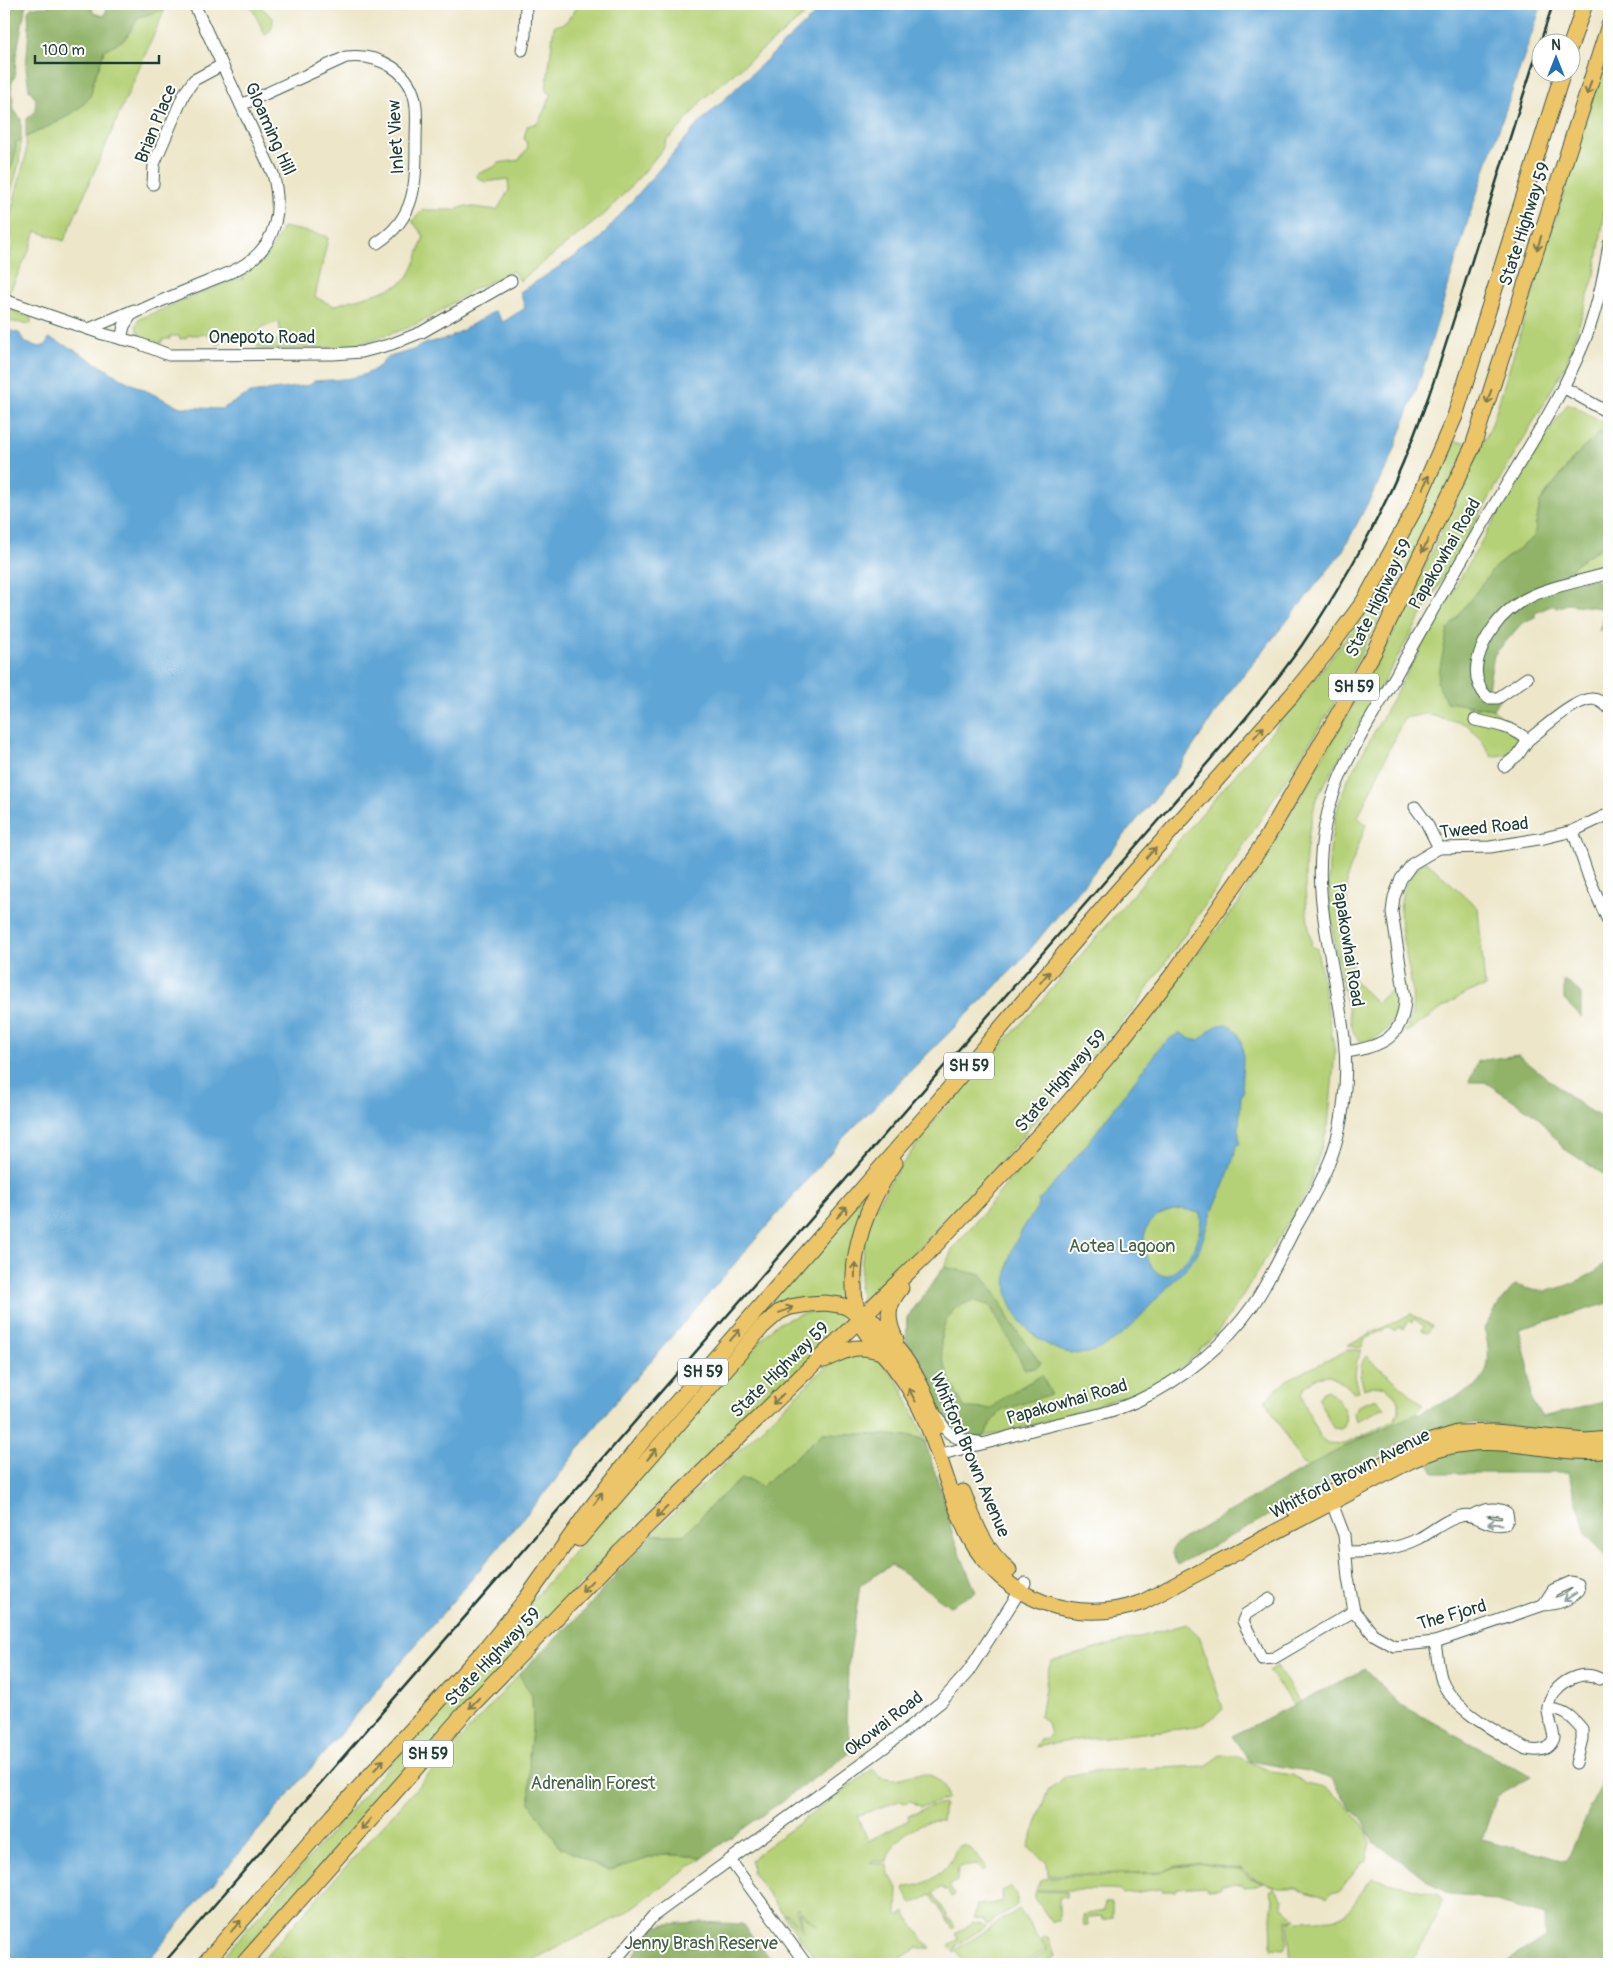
<svg xmlns="http://www.w3.org/2000/svg" width="1613" height="1968" font-family="Pangolin,sans-serif">
  <style>
    .green { fill: #b5d177; stroke: #6a8756 }
    .forest { fill: #90b368; stroke: #58784e }
    .water { fill: #5fa5d5; stroke: #3f7184; fill-rule: evenodd }
    .lines { fill: none; stroke-linecap: round; stroke-linejoin: round }
    .minor-casing { stroke: #3e564a; stroke-width: 13 }
    .major-casing { stroke: #3e564a; stroke-width: 17 }
    .minor { stroke: #fff; stroke-width: 11 }
    .major { stroke: #edc569; stroke-width: 15 }
    .rail { stroke: #1f3d34; stroke-width: 2.5 }
    .oneway { stroke: #7c7a4c }
    .oneway2 { stroke: #8f9e9a }
    .labels { text-anchor: middle; dominant-baseline: central; stroke-width: 4; stroke-linejoin: round; paint-order: stroke }
    .shield { fill: #fff; stroke: #627771; stroke-width: 1 }
    .shield-label { font-size: 16px; font-weight: bold; fill: #1f3d34 }
    .street-label { font-size: 18px; fill: #1f3d34; stroke: #fff }
    .park-label { font-size: 18px; fill: #446245; stroke: #fff }
  </style>
  <rect width="100%" height="100%" fill="#fff"/>
  <filter id="ink" filterUnits="userSpaceOnUse"><feTurbulence type="fractalNoise" baseFrequency=".02" numOctaves="2"/><feDisplacementMap in="SourceGraphic" scale="10" xChannelSelector="R" yChannelSelector="G"/><feConvolveMatrix kernelMatrix="1 2 1 2 8 2 1 2 1" color-interpolation-filters="sRGB"/></filter>
  <filter id="wash" filterUnits="userSpaceOnUse"><feTurbulence type="fractalNoise" baseFrequency=".0096" numOctaves="4" result="noise"/><feDisplacementMap in="SourceGraphic" scale="20" xChannelSelector="R" yChannelSelector="G"/><feGaussianBlur stdDeviation="1.12" result="paint"/><feColorMatrix in="noise" values="0 0 0 0 0 0 0 0 0 0 0 0 0 0 0 0 0 1.4 0 .05"/><feComposite in="paint" operator="in"/></filter>
  <g filter="url(#wash)">
    <rect width="100%" height="100%" fill="#ede6c9"/>
    <g class="green">
      <path d="M250,4H261L262,8L273,18C273,26 271,31 265,35Z"/>
      <path d="M580,4H593L601,6L605,4H818L703,99L680,128L666,141L664,147L644,172L607,212L520,281L513,271L470,291L438,313L408,328L359,344L353,347L266,350L258,348L257,346L259,344L281,339L279,322L262,327L258,333L250,334L247,340H221L220,344H215L220,334L188,335L186,338L180,339L179,336H170V339H164L160,344C149,342 139,338 136,326L139,319L237,278L242,280L243,275C262,262 274,248 283,227L323,235L328,238L315,297L334,306C355,297 388,294 405,280C414,272 420,248 424,236L412,221L423,210H454L466,206L497,210L509,190L508,179L485,182L477,177V174L494,167L498,163L519,160L528,147L524,138L527,126L538,123L552,94L546,91L554,26L565,23Z"/>
      <path d="M165,9L64,241L36,231L29,251L10,291L4,289V276L12,247L9,219L26,155V137C44,129 83,112 91,94C93,89 92,84 94,79C98,69 102,61 104,50L125,39L139,17Z"/>
      <path d="M1609,46V182L1595,274L1566,365L1317,797C1302,851 1302,892 1312,947L1317,948L1335,1053L1328,1126L1307,1193L1234,1309L1220,1329L1185,1365L1151,1387L1058,1418L1002,1433L972,1438L928,1390L906,1346L907,1318L944,1268L952,1250L1238,904L1392,636L1492,424Z"/>
      <path d="M21,140L19,163L4,218V179C13,169 16,155 16,142Z"/>
      <path d="M4,308L31,317V324L4,321Z"/>
      <path d="M1568,403L1608,425L1576,455L1540,502L1534,537L1495,567L1466,706L1493,709L1523,741L1510,753L1492,757L1481,739L1466,724L1425,714L1404,718L1358,817L1366,825L1347,877V904L1353,978L1359,986L1377,1003L1396,985C1397,995 1399,1006 1395,1016C1389,1031 1362,1056 1353,1031C1334,943 1312,866 1348,779C1419,653 1487,523 1568,403Z"/>
      <path d="M1451,441L1470,443L1415,553L1331,709L1212,895L1132,1011L969,1197L863,1302L859,1289L864,1240L874,1210L892,1178L938,1116L1038,1005L1293,707L1372,604Z"/>
      <path d="M1609,543V568L1555,582L1585,557Z"/>
      <path d="M1426,861L1478,908L1485,987C1455,993 1432,1019 1405,1032C1408,1025 1412,1018 1412,1011C1418,963 1374,896 1426,861Z"/>
      <path d="M865,1191L870,1195L850,1303L769,1313L764,1310Z"/>
      <path d="M831,1311L848,1324L625,1535L318,1869L232,1964H217L701,1406L775,1325L803,1313Z"/>
      <path d="M1411,1314L1432,1326L1428,1333L1422,1330L1424,1326L1414,1319L1412,1322L1409,1320L1404,1329L1398,1327L1395,1331L1389,1327L1363,1340L1362,1347L1347,1345Z"/>
      <path d="M1348,1350H1362L1357,1361L1355,1375L1359,1391L1353,1392L1339,1380L1329,1375L1316,1377L1305,1387L1302,1394L1304,1403L1321,1438L1327,1443L1345,1444L1394,1420L1399,1412V1401C1388,1386 1381,1382 1364,1389C1361,1378 1358,1366 1366,1356L1423,1405L1417,1411L1418,1414L1363,1437L1309,1467L1302,1463L1265,1400L1287,1380Z"/>
      <path d="M845,1353L874,1355L899,1382L927,1443L920,1438L911,1436L823,1433L760,1488L750,1480L714,1503L684,1535H651L820,1372Z"/>
      <path d="M1327,1390C1339,1399 1349,1412 1344,1427L1340,1429L1333,1428L1318,1398L1324,1391Z"/>
      <path d="M1373,1400H1377L1385,1408L1356,1421L1354,1413L1358,1406Z"/>
      <path d="M1187,1624L1199,1636L1223,1709C1213,1719 1202,1726 1188,1728L1069,1741L1035,1747L1039,1740L1046,1739L1050,1735L1047,1722L1040,1716L1049,1667L1052,1661Z"/>
      <path d="M1277,1666L1300,1703L1294,1706L1269,1671Z"/>
      <path d="M519,1674L532,1696L533,1723L529,1756L608,1871L662,1854L703,1857L621,1916L524,1964H292L293,1959L290,1960L283,1958L272,1964H258Z"/>
      <path d="M1220,1755L1237,1756L1272,1772L1293,1775L1306,1784L1325,1788L1338,1796L1360,1821L1371,1842L1367,1860L1362,1862L1340,1891L1331,1893L1327,1898L1297,1888H1277L1250,1877L1244,1870L1202,1863L1177,1866L1162,1872L1048,1875L1047,1863L1028,1847L1048,1790L1066,1776L1095,1771L1205,1766L1212,1762Z"/>
      <path d="M873,1769C877,1773 881,1777 886,1778C905,1783 919,1764 940,1781C946,1787 947,1792 947,1799L921,1807L911,1801L904,1803L902,1800L857,1816L868,1841L909,1820L908,1816L931,1806L944,1804L942,1821C937,1821 932,1821 927,1822C909,1828 889,1844 887,1862L871,1861V1863L887,1865L889,1874L898,1889L897,1914L899,1916L905,1912L927,1946L929,1945L931,1948L921,1949L918,1947L900,1959L898,1964H819L783,1915L785,1914L803,1931V1927L798,1911L817,1925L798,1909L796,1910L802,1928L786,1913L783,1914L752,1872L751,1861L757,1854Z"/>
      <path d="M963,1845L969,1847L987,1868L982,1871L978,1865L958,1867L957,1881L949,1886L955,1895L951,1897L947,1890L945,1891L942,1887L933,1893L955,1927L953,1929L931,1895L912,1904L904,1889L905,1887C927,1887 952,1869 956,1848Z"/>
      <path d="M1202,1864L1243,1871L1249,1878L1263,1883L1256,1886L1244,1887L1242,1884L1222,1885L1220,1888L1207,1889L1205,1886L1177,1888L1175,1891H1162L1160,1889L1123,1894L1121,1891L1112,1890H1036L1040,1881L1048,1877L1160,1873L1176,1867Z"/>
      <path d="M1372,1878L1439,1894L1443,1901L1412,1964H1291L1288,1922L1333,1919L1344,1916Z"/>
      <path d="M1010,1887L1017,1894V1905L987,1925L984,1920L974,1918L977,1905L992,1904L1003,1901L1002,1891Z"/>
      <path d="M1274,1888L1282,1900L1283,1907L1297,1919L1286,1920L1287,1942L1284,1949L1272,1948L1271,1916L1273,1899L1270,1891Z"/>
      <path d="M1035,1891L1066,1892V1897L1059,1898V1921H1051L1035,1898Z"/>
      <path d="M1105,1902H1112V1918L1103,1920L1102,1916L1087,1918L1088,1926H1084L1083,1915L1104,1911Z"/>
      <path d="M1019,1909L1046,1949L1023,1964H965L956,1950Z"/>
      <path d="M973,1922L982,1924L985,1927L957,1945L954,1952L949,1945L958,1939L955,1934Z"/>
      <path d="M1047,1936L1055,1956L1043,1964H1027L1047,1951V1948L1041,1939Z"/>
    </g>
    <g class="forest">
      <path d="M4,4H26L16,57L15,76L11,84L14,110L21,119V140L16,142C16,155 13,169 4,179Z"/>
      <path d="M49,4H65L67,6L92,4L93,13L104,16L109,4H172L165,9L139,17L125,39L104,50C102,61 98,69 94,79C92,84 93,89 91,94C82,113 44,128 26,137V120L35,111L36,99L29,89L26,68L29,30L28,12L31,7H48Z"/>
      <path d="M1608,425L1609,427V543L1585,557L1555,582L1596,579L1609,601V624L1599,631L1605,613L1601,608L1568,604L1556,608L1553,605L1535,613V617L1522,623L1494,655L1488,688L1504,691L1493,709L1446,702L1437,682L1448,629L1495,567L1534,537L1540,502L1576,455Z"/>
      <path d="M1564,980L1581,993V1017L1564,1000Z"/>
      <path d="M1518,1055L1586,1109L1609,1121V1178L1563,1148L1536,1115L1485,1082H1469L1478,1061Z"/>
      <path d="M1609,1240V1303L1519,1329L1528,1365L1531,1400L1542,1417L1609,1401V1430L1601,1433H1578L1474,1423L1438,1430L1407,1441L1177,1565C1170,1547 1171,1548 1186,1537C1255,1498 1323,1454 1395,1423C1409,1417 1475,1391 1480,1382C1492,1366 1489,1346 1484,1328L1501,1301L1515,1285C1525,1288 1537,1292 1546,1291C1561,1289 1597,1275 1605,1262C1609,1255 1605,1246 1609,1240Z"/>
      <path d="M944,1267L982,1275L999,1299L1011,1323L1041,1364L1035,1368L1024,1369L1014,1348L990,1306L973,1300C967,1303 957,1306 953,1311C927,1341 949,1379 965,1408L991,1409L1007,1395L1042,1375L1051,1394L1001,1411L988,1428L985,1436L963,1437L946,1426L906,1346L907,1318Z"/>
      <path d="M823,1433L911,1436L925,1441L944,1501L954,1539L976,1592L950,1606L891,1565L860,1585L848,1667L846,1721L854,1750L703,1857L662,1854L608,1871L560,1847L530,1803L529,1756L533,1723L532,1696L519,1674L585,1610L651,1535H684L714,1503L741,1479L750,1480L761,1487Z"/>
      <path d="M1460,1447L1609,1452V1561L1587,1535L1568,1473H1434L1426,1457Z"/>
      <path d="M1365,1669L1398,1703L1531,1777L1497,1796L1482,1839L1566,1861L1609,1768V1964H1503L1546,1937L1545,1916L1476,1896L1449,1894L1374,1842L1367,1832L1362,1818L1351,1809L1332,1779L1307,1771L1250,1761L1232,1736Z"/>
      <path d="M700,1922L742,1924L774,1964H627L654,1928L666,1924Z"/>
    </g>
    <g class="water">
      <path d="M826,4H1542L1470,214L1421,376L1391,459L1341,554L1231,690L1174,775L1018,964L844,1137L610,1408L553,1483L145,1964H4V329L19,333L26,343L40,347L46,345L49,338L73,349L122,379L180,407L222,409L250,393L310,385L314,381C339,379 371,381 386,358L413,350L427,343L449,338L495,311L503,322L525,308L520,292L596,243L698,124Z"/>
      <path d="M1226,1024C1247,1031 1243,1060 1242,1077C1241,1083 1243,1088 1243,1093L1241,1095C1241,1105 1237,1139 1240,1144L1237,1145C1231,1171 1219,1195 1209,1220C1205,1230 1203,1242 1198,1252C1190,1267 1174,1279 1163,1292C1143,1312 1123,1341 1094,1351C1061,1364 1018,1330 1009,1299C1006,1290 1006,1282 1007,1273C1008,1249 1025,1224 1039,1205L1038,1200L1046,1193L1087,1144L1159,1048L1172,1037L1180,1033C1185,1035 1190,1040 1195,1040C1205,1041 1207,1025 1226,1024ZM1183,1209L1199,1213L1201,1218C1199,1238 1196,1252 1180,1266C1177,1268 1172,1274 1168,1275C1150,1283 1118,1214 1183,1209Z"/>
    </g>
  </g>
  <g filter="url(#ink)">
    <g class="lines">
      <g class="minor-casing">
        <g id="minor">
          <path d="M522,50L525,35L526,4"/>
          <path d="M241,105L346,57C379,53 413,71 416,107C417,118 416,130 416,141C416,184 416,218 377,243"/>
          <path d="M153,184L154,164L184,94L194,80L222,65"/>
          <path d="M4,300L103,334L138,343L169,355L333,354L362,352L392,344L422,332L511,281"/>
          <path d="M89,329L134,310"/>
          <path d="M121,339L124,326L131,315C156,302 183,292 209,281C222,276 236,271 247,263C278,242 282,207 273,174L194,4"/>
          <path d="M1563,387L1609,413"/>
          <path d="M1527,678L1498,698H1488C1477,687 1474,674 1478,659C1481,647 1486,638 1493,628C1520,588 1567,586 1609,573"/>
          <path d="M1475,720C1494,724 1513,727 1528,740C1543,729 1573,700 1592,699C1599,699 1604,704 1609,708"/>
          <path d="M1504,766L1518,755L1528,740"/>
          <path d="M1415,807L1426,822L1439,848"/>
          <path d="M1573,831L1589,878L1609,923"/>
          <path d="M1346,1052C1381,1047 1404,1038 1405,998L1392,912L1394,897L1401,879L1412,864L1439,848L1490,847L1544,838L1573,831L1609,814"/>
          <path d="M938,1417C948,1438 957,1439 978,1442"/>
          <path d="M939,1455C956,1450 973,1446 990,1442C1012,1436 1034,1429 1056,1424C1083,1418 1111,1413 1137,1401C1181,1381 1225,1345 1253,1305C1268,1283 1280,1257 1293,1232C1304,1212 1316,1193 1325,1172C1343,1135 1349,1079 1344,1038C1333,942 1299,873 1340,777C1354,744 1374,714 1391,684C1428,617 1466,552 1505,487C1534,439 1564,392 1585,340C1597,309 1604,277 1609,244"/>
          <path d="M1329,1495L1344,1535L1348,1578L1354,1611L1373,1634L1394,1646L1435,1642L1543,1605C1557,1604 1569,1601 1579,1590L1578,1584L1571,1582L1553,1590L1543,1605"/>
          <path d="M1346,1552C1373,1552 1396,1550 1420,1538C1433,1531 1446,1519 1461,1516C1476,1512 1487,1528 1505,1524L1508,1519L1507,1513C1495,1506 1483,1509 1471,1516"/>
          <path d="M1270,1599L1246,1614L1243,1621L1262,1659L1274,1658L1354,1611"/>
          <path d="M1435,1642C1437,1655 1438,1669 1442,1681C1453,1710 1500,1734 1526,1749C1539,1752 1549,1751 1554,1738C1553,1728 1547,1716 1548,1707C1551,1685 1581,1667 1600,1679"/>
          <path d="M1548,1710C1563,1708 1573,1718 1582,1729V1739L1576,1763"/>
          <path d="M730,1860L806,1964"/>
          <path d="M612,1964L653,1916L886,1746L941,1702L968,1672L1025,1583"/>
        </g>
      </g>
      <g class="major-casing">
        <g id="major">
          <path d="M1570,47L1585,4"/>
          <path d="M895,1163C867,1203 849,1251 855,1301C856,1306 858,1311 860,1315C861,1319 861,1323 862,1326C871,1343 887,1356 897,1371C906,1382 912,1394 919,1406C940,1448 948,1495 969,1537C1002,1600 1078,1627 1143,1602L1410,1461C1428,1453 1445,1446 1465,1444C1513,1437 1561,1457 1609,1450"/>
          <path d="M861,1318L871,1319C907,1356 920,1378 938,1426"/>
          <path d="M896,1340C886,1319 886,1306 901,1288"/>
          <path d="M824,1360C847,1350 855,1343 881,1352"/>
          <path d="M963,1492C974,1521 984,1550 1009,1570"/>
          <path d="M1295,1511L1418,1445L1458,1433L1495,1432L1586,1441L1609,1439"/>
          <path d="M579,1539L762,1327L779,1312L790,1307L809,1304L825,1303L840,1305L847,1307L861,1318"/>
          <path d="M204,1964L333,1816L488,1646L526,1599L590,1509L643,1441L924,1118L1115,894L1291,696L1326,653L1364,601L1413,512L1455,416L1563,72"/>
          <path d="M243,1964L468,1709L621,1551L928,1253L1055,1118L1115,1048L1176,970L1263,844L1374,652L1473,446L1609,25"/>
        </g>
      </g>
      <use href="#minor" class="minor"/>
      <use href="#major" class="major"/>
      <path class="rail" d="M163,1964L1167,810C1213,756 1261,703 1302,645C1326,610 1348,573 1368,536C1413,453 1441,362 1468,273C1496,183 1523,93 1553,4"/>
    </g>
    <defs><path id="oneway-shaft" d="M-6 0H5M1.5-3L5.5 0L1.5 3" fill="none" stroke-width="1.6" stroke-linecap="round" stroke-linejoin="round" transform="scale(1.25)"/></defs>
    <g class="oneway">
      <use href="#oneway-shaft" transform="translate(1589 88) rotate(108)"/>
      <use href="#oneway-shaft" transform="translate(1539 243) rotate(108)"/>
      <use href="#oneway-shaft" transform="translate(1489 397) rotate(108)"/>
      <use href="#oneway-shaft" transform="translate(1426 482) rotate(-66)"/>
      <use href="#oneway-shaft" transform="translate(1425 546) rotate(116)"/>
      <use href="#oneway-shaft" transform="translate(1259 732) rotate(-48)"/>
      <use href="#oneway-shaft" transform="translate(1151 853) rotate(-48)"/>
      <use href="#oneway-shaft" transform="translate(1045 977) rotate(-50)"/>
      <use href="#oneway-shaft" transform="translate(842 1212) rotate(-49)"/>
      <use href="#oneway-shaft" transform="translate(855 1270) rotate(-89)"/>
      <use href="#oneway-shaft" transform="translate(786 1310) rotate(-23)"/>
      <use href="#oneway-shaft" transform="translate(735 1335) rotate(-49)"/>
      <use href="#oneway-shaft" transform="translate(912 1395) rotate(-119)"/>
      <use href="#oneway-shaft" transform="translate(778 1399) rotate(136)"/>
      <use href="#oneway-shaft" transform="translate(652 1454) rotate(-50)"/>
      <use href="#oneway-shaft" transform="translate(598 1499) rotate(-53)"/>
      <use href="#oneway-shaft" transform="translate(662 1512) rotate(136)"/>
      <use href="#oneway-shaft" transform="translate(587 1586) rotate(134)"/>
      <use href="#oneway-shaft" transform="translate(474 1703) rotate(134)"/>
      <use href="#oneway-shaft" transform="translate(379 1765) rotate(-47)"/>
      <use href="#oneway-shaft" transform="translate(366 1824) rotate(131)"/>
      <use href="#oneway-shaft" transform="translate(236 1926) rotate(-49)"/>
    </g>
    <g class="oneway2">
      <use href="#oneway-shaft" transform="translate(1495 1524) rotate(-176)"/>
      <use href="#oneway-shaft" transform="translate(1570 1597) rotate(147)"/>
    </g>
  </g>
  <g class="labels">
    <g class="shield">
      <rect x="1329" y="673.5" width="50" height="27" rx="4"/>
      <rect x="944" y="1052.5" width="50" height="27" rx="4"/>
      <rect x="678" y="1358.5" width="50" height="27" rx="4"/>
      <rect x="403" y="1740.5" width="50" height="27" rx="4"/>
    </g>
    <g class="shield-label">
      <text x="1354" y="687">SH 59</text>
      <text x="969" y="1066">SH 59</text>
      <text x="703" y="1372">SH 59</text>
      <text x="428" y="1754">SH 59</text>
    </g>
    <g class="street-label">
      <text transform="translate(156 124) rotate(-68)">Brian Place</text>
      <text transform="translate(270 129) rotate(66)">Gloaming Hill</text>
      <text transform="translate(396 137) rotate(-93)">Inlet View</text>
      <text transform="translate(1525 224) rotate(-72)">State Highway 59</text>
      <text x="262" y="337">Onepoto Road</text>
      <text transform="translate(1445 554) rotate(-60)">Papakowhai Road</text>
      <text transform="translate(1379 598) rotate(-64)">State Highway 59</text>
      <text transform="translate(1484 828) rotate(-6)">Tweed Road</text>
      <text transform="translate(1348 945) rotate(81)">Papakowhai Road</text>
      <text transform="translate(1061 1081) rotate(-49)">State Highway 59</text>
      <text transform="translate(780 1370) rotate(-44)">State Highway 59</text>
      <text transform="translate(1067 1402) rotate(-16)">Papakowhai Road</text>
      <text transform="translate(970 1455) rotate(67)">Whitford Brown Avenue</text>
      <text transform="translate(1350 1474) rotate(-27)">Whitford Brown Avenue</text>
      <text transform="translate(1452 1615) rotate(-16)">The Fjord</text>
      <text transform="translate(493 1657) rotate(-46)">State Highway 59</text>
      <text transform="translate(884 1724) rotate(-38)">Okowai Road</text>
    </g>
    <g class="park-label">
      <text x="1122" y="1246">Aotea Lagoon</text>
      <text x="593" y="1783">Adrenalin Forest</text>
      <text x="701" y="1943">Jenny Brash Reserve</text>
    </g>
  </g>
  <rect width="1613" height="1968" fill="none" stroke="#fff" stroke-width="20"/>
  <g transform="translate(1556 58)"><circle r="24" fill="#ffffff" stroke="#a5b1ae"/>
  <path d="M0-4L9 19L0 12L-9 19Z" fill="#1f6fb2"/>
  <text y="-8" font-size="14" font-weight="bold" text-anchor="middle" fill="#1f3d34">N</text>
  </g>
  <path d="M35 55v8h124v-8" fill="none" stroke="#1f3d34" stroke-width="2.5"/>
  <text x="42" y="55" font-size="15" fill="#1f3d34" stroke="#ffffff" stroke-width="4" paint-order="stroke">100 m</text>
</svg>
